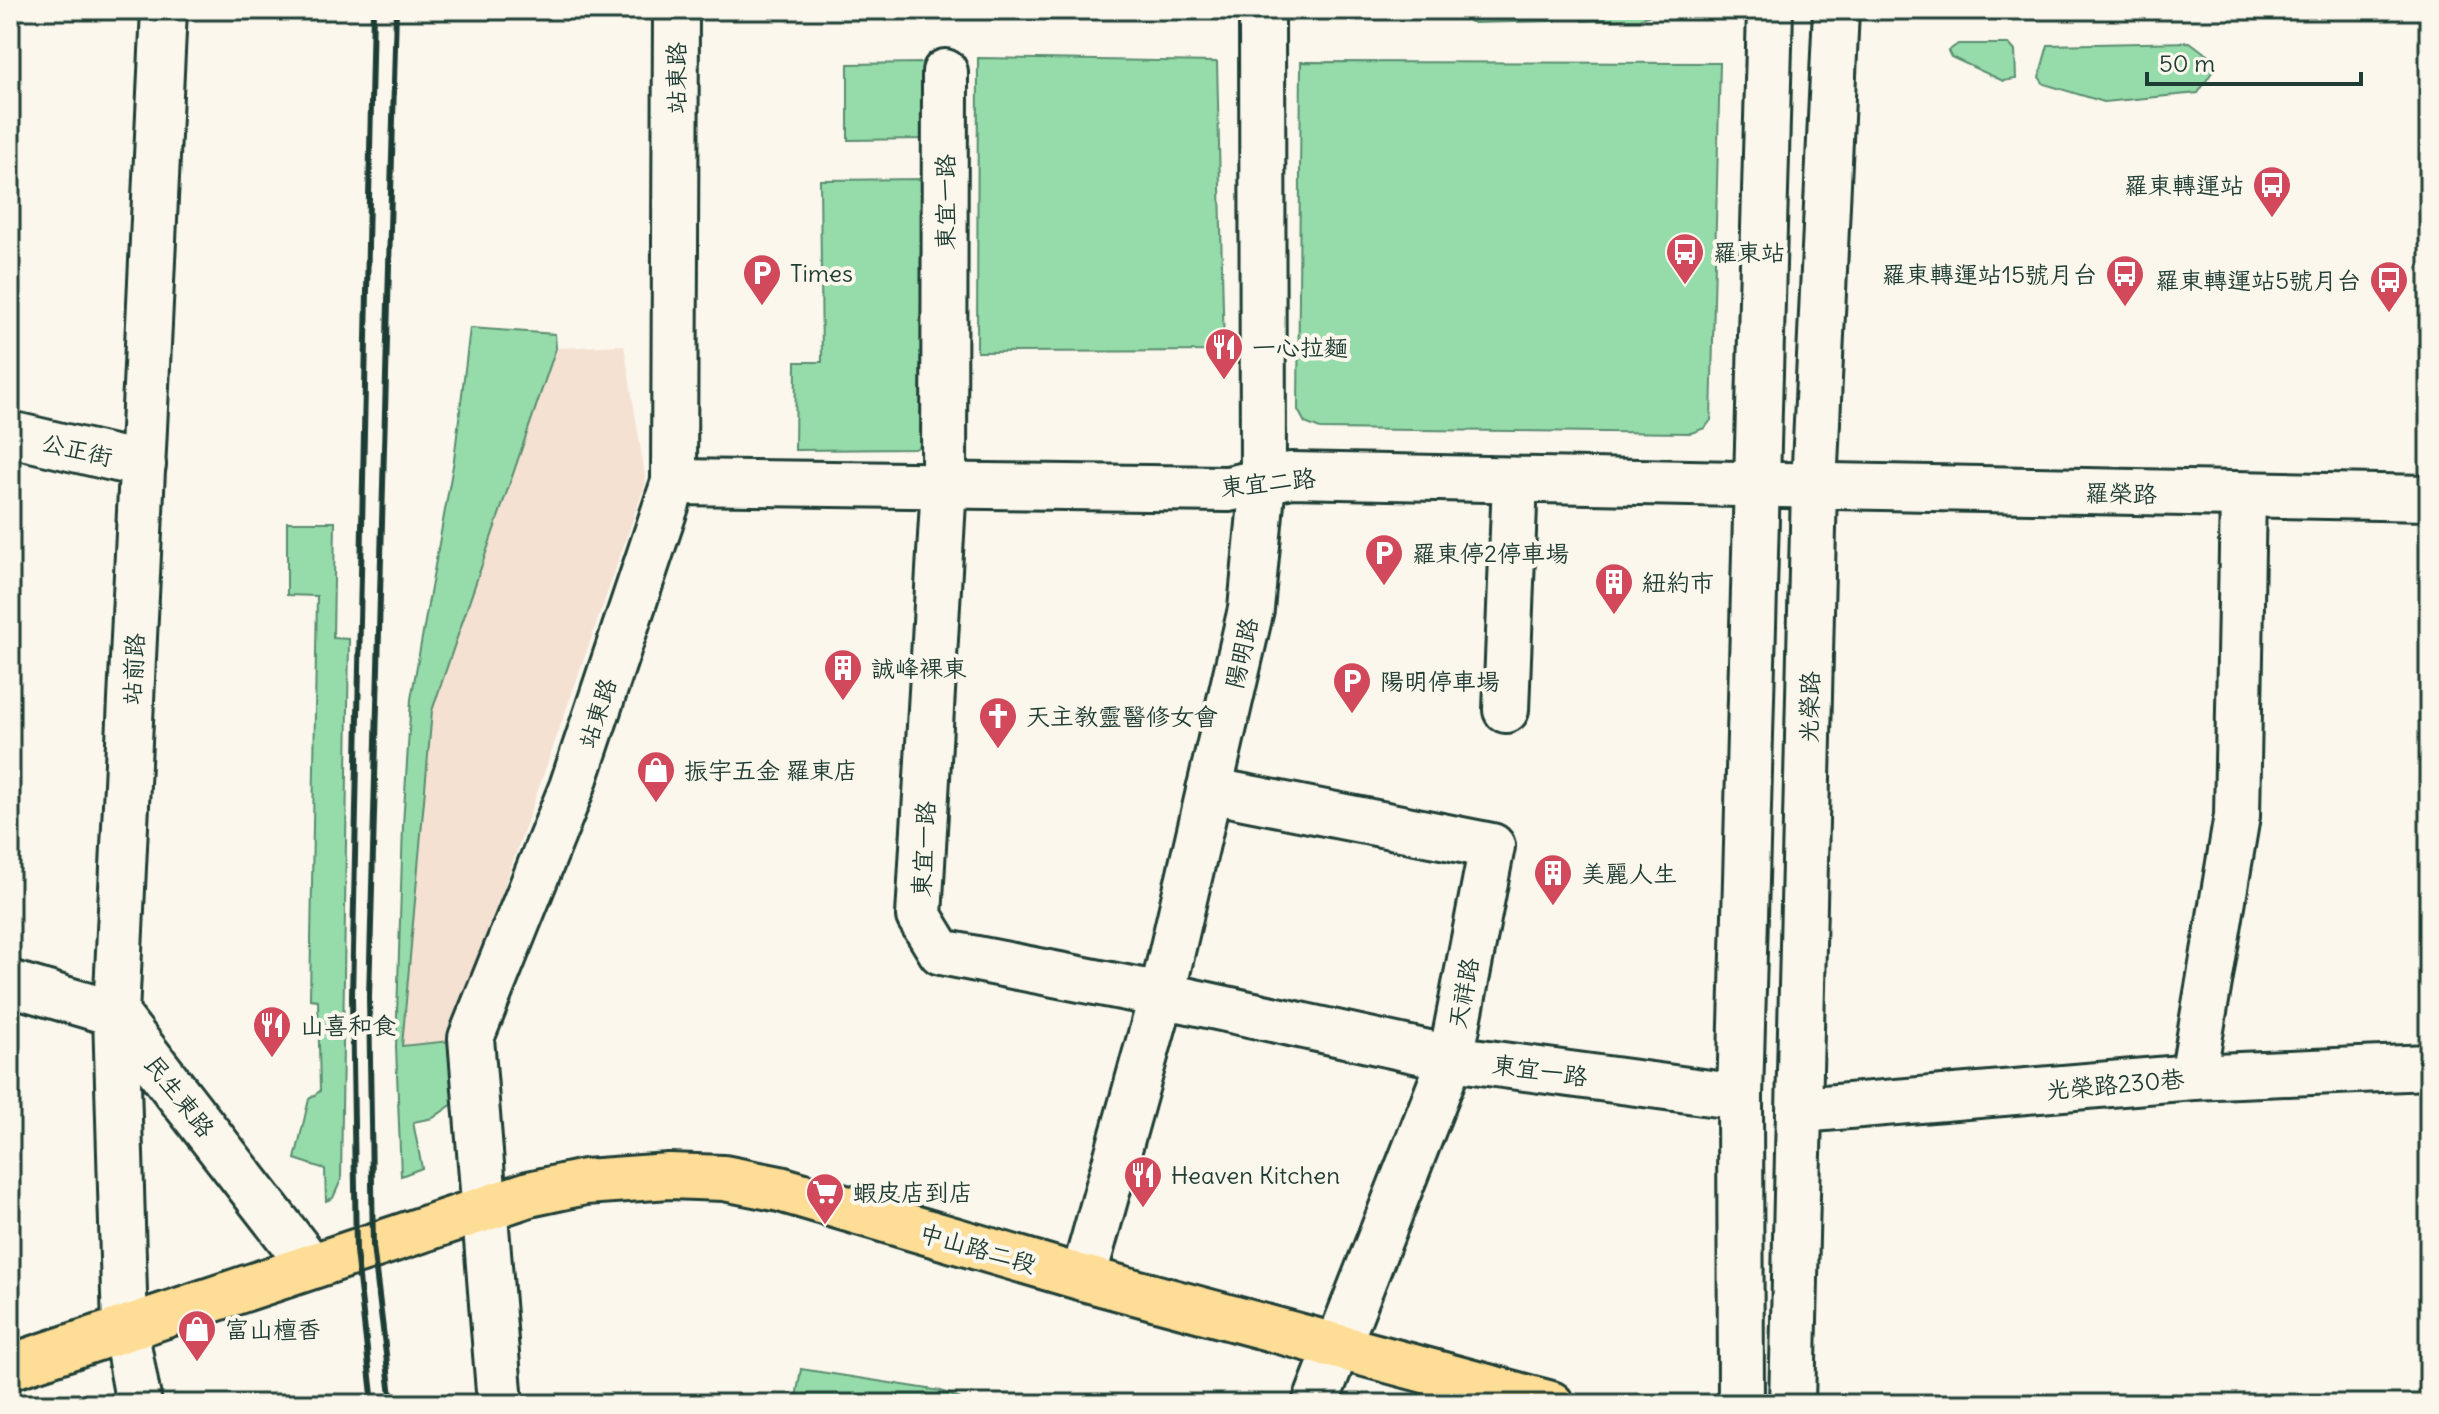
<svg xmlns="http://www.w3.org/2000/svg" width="2439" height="1414" font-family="Delius,'LXGW WenKai TC',sans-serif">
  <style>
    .built { fill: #f4e1d2 }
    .green { fill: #96dcaa; stroke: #5a8c6f; stroke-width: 2 }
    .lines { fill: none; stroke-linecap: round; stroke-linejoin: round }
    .minor-casing { stroke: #1f3d34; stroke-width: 50 }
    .major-casing { stroke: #1f3d34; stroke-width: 50 }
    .minor { stroke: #fbf7ec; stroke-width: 44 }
    .major { stroke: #fedd96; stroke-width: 44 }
    .rail { stroke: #1f3d34; stroke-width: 6 }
    .labels { text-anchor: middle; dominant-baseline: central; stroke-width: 8; stroke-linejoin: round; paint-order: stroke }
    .street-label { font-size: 24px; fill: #1f3d34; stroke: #fbf7ec }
    .poi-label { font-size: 24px; fill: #1f3d34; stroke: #fbf7ec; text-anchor: start }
  </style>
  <rect width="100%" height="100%" fill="#fbf7ec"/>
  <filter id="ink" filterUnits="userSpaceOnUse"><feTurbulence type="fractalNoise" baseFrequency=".0125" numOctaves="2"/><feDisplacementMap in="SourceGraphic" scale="16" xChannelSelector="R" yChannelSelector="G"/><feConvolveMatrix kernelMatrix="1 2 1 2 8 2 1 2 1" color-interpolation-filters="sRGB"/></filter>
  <g filter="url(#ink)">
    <path class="built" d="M624,345L646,482L450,1041L402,1047L432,711L556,348Z"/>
    <g class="green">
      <path d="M1356,10H1444V18L1364,13Z"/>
      <path d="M1469,10H1555V21L1474,23L1469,21Z"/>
      <path d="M1579,10H1665L1639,19L1582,21Z"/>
      <path d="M2190,42L2214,60L2216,66L2198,93L2104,102L2044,84L2039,77L2048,45Z"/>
      <path d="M1958,44H2009L2015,51L2016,79L2003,81L1951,57L1948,51Z"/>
      <path d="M978,58L1217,62L1224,351L977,352Z"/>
      <path d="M1301,62L1720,63L1711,420L1705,428L1691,433L1320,429L1305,423L1298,410Z"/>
      <path d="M925,63L926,139L848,140V64Z"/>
      <path d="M927,179V442L915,449L795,450L796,362H822L820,180Z"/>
      <path d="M470,328L555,334L556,348L432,711L402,1046L450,1041L457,1101L433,1118L413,1122L422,1168L401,1176L396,1047L403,825L411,699L454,460Z"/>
      <path d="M287,522H335L333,638L349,639L341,1180L333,1198L326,1201L325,1169L295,1159L309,1099L320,1091L318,1000L310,999L317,596L287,595Z"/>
      <path d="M801,1369L941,1391L972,1404H795Z"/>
    </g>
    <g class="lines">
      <g class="minor-casing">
        <g id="minor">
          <path d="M945,72L944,484L919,916L941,952L1162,995L1451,1058L1740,1097"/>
          <path d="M10,434L143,465"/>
          <path d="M674,482L1228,489L1291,475L2429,498"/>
          <path d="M1506,710L1515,480"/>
          <path d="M1209,790L1492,846L1451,1058L1315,1404"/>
          <path d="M10,983L116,1014L311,1266"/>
          <path d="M2193,1077L2237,816L2243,496"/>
          <path d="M1801,1110L2193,1077L2429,1067"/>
          <path d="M1083,1278L1162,995L1251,609L1263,481L1262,10"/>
          <path d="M139,1404L125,1328L116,1014L164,10"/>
          <path d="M500,1404L471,1038L572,787L674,482L676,10"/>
          <path d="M1741,1404L1740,1097L1770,10"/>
          <path d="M1792,1404L1814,487L1836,10"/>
        </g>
      </g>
      <g class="major-casing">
        <path id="major" d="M10,1367L529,1194L585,1182L669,1176L724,1178L780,1189L1083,1278L1551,1404"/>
      </g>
      <use href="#minor" class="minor"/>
      <use href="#major" class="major"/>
      <g class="rail">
        <path d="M373,10L352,997L356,1251L373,1404"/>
        <path d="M392,1404L373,1246L369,997L396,10"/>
      </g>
    </g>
  </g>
  <defs>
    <g id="bus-pin" transform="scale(2)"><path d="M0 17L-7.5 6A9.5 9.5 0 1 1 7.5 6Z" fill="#d1495b" stroke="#fbf7ec"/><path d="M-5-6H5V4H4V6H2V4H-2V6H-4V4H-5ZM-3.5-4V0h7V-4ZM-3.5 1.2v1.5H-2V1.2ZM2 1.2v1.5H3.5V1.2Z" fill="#fff"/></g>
    <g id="parking-pin" transform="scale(2)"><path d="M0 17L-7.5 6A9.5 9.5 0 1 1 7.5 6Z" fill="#d1495b" stroke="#fbf7ec"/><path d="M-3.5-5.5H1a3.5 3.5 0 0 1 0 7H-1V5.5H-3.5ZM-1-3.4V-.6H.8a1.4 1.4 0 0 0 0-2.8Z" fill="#fff"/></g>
    <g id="restaurant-pin" transform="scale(2)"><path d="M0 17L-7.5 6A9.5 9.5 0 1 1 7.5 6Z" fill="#d1495b" stroke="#fbf7ec"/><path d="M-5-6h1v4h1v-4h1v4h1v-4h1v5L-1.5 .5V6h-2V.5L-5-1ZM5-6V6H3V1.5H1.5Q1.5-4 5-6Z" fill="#fff"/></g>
    <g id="building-pin" transform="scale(2)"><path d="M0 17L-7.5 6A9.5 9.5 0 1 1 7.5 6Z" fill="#d1495b" stroke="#fbf7ec"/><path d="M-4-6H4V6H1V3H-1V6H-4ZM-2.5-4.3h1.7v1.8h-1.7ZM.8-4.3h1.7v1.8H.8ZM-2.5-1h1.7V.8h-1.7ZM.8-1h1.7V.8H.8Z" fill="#fff"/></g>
    <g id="church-pin" transform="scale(2)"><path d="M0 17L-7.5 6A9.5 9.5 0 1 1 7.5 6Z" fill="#d1495b" stroke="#fbf7ec"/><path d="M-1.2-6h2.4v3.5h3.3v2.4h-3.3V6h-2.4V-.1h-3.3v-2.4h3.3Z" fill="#fff"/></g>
    <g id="shop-pin" transform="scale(2)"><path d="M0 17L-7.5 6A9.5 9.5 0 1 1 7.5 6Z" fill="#d1495b" stroke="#fbf7ec"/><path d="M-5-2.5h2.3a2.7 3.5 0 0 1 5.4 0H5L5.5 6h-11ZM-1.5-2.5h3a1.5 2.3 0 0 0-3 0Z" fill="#fff"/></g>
    <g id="supermarket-pin" transform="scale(2)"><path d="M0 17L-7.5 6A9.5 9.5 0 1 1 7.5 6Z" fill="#d1495b" stroke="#fbf7ec"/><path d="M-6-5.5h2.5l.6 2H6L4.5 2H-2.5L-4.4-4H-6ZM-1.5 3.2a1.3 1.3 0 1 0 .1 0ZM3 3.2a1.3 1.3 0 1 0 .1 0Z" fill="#fff"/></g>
  </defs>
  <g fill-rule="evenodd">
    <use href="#bus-pin" x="2272" y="185"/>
    <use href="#bus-pin" x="1685" y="252"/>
    <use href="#parking-pin" x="762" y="273"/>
    <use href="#bus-pin" x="2125" y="274"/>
    <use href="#bus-pin" x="2389" y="280"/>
    <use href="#restaurant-pin" x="1224" y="347"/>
    <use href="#parking-pin" x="1384" y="553"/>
    <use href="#building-pin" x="1614" y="582"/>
    <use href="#building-pin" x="843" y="668"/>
    <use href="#parking-pin" x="1352" y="681"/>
    <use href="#church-pin" x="998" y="716"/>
    <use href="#shop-pin" x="656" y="770"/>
    <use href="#building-pin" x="1553" y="873"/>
    <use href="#restaurant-pin" x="272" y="1025"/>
    <use href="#restaurant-pin" x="1143" y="1175"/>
    <use href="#supermarket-pin" x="825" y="1192"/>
    <use href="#shop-pin" x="197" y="1329"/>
  </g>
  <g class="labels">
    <g class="street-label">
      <text transform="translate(676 78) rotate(-90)">站東路</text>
      <text transform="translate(945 202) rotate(-90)">東宜一路</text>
      <text transform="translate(77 449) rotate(13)">公正街</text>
      <text transform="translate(1268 482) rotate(-6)">東宜二路</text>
      <text transform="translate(2121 493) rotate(1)">羅榮路</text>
      <text transform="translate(1241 653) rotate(-77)">陽明路</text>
      <text transform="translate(133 669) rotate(-87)">站前路</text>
      <text transform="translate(1809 707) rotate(-89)">光榮路</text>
      <text transform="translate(597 713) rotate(-72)">站東路</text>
      <text transform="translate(923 849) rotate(-87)">東宜一路</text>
      <text transform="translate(1463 993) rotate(-79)">天祥路</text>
      <text transform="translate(1540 1070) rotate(8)">東宜一路</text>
      <text transform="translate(2115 1084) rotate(-5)">光榮路230巷</text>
      <text transform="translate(180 1096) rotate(52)">民生東路</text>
      <text transform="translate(978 1248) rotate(16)">中山路二段</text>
    </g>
    <g class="poi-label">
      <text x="2244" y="185" text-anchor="end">羅東轉運站</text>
      <text x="1713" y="252">羅東站</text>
      <text x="790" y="273">Times</text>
      <text x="2097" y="274" text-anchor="end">羅東轉運站15號月台</text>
      <text x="2361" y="280" text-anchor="end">羅東轉運站5號月台</text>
      <text x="1252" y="347">一心拉麵</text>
      <text x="1412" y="553">羅東停2停車場</text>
      <text x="1642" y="582">紐約市</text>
      <text x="871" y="668">誠峰裸東</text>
      <text x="1380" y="681">陽明停車場</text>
      <text x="1026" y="716">天主教靈醫修女會</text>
      <text x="684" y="770">振宇五金 羅東店</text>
      <text x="1581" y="873">美麗人生</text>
      <text x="300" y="1025">山喜和食</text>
      <text x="1171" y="1175">Heaven Kitchen</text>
      <text x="853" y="1192">蝦皮店到店</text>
      <text x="225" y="1329">富山檀香</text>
    </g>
  </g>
  <rect width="2439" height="1414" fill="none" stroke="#fbf7ec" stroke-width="40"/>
  <rect x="20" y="20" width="2399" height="1374" fill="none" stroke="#1f3d34" stroke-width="3" filter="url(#ink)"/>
  <path d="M2147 72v12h214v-12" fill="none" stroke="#1f3d34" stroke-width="4"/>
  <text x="2159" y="72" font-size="24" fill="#1f3d34" stroke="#fbf7ec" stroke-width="6" paint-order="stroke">50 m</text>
</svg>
